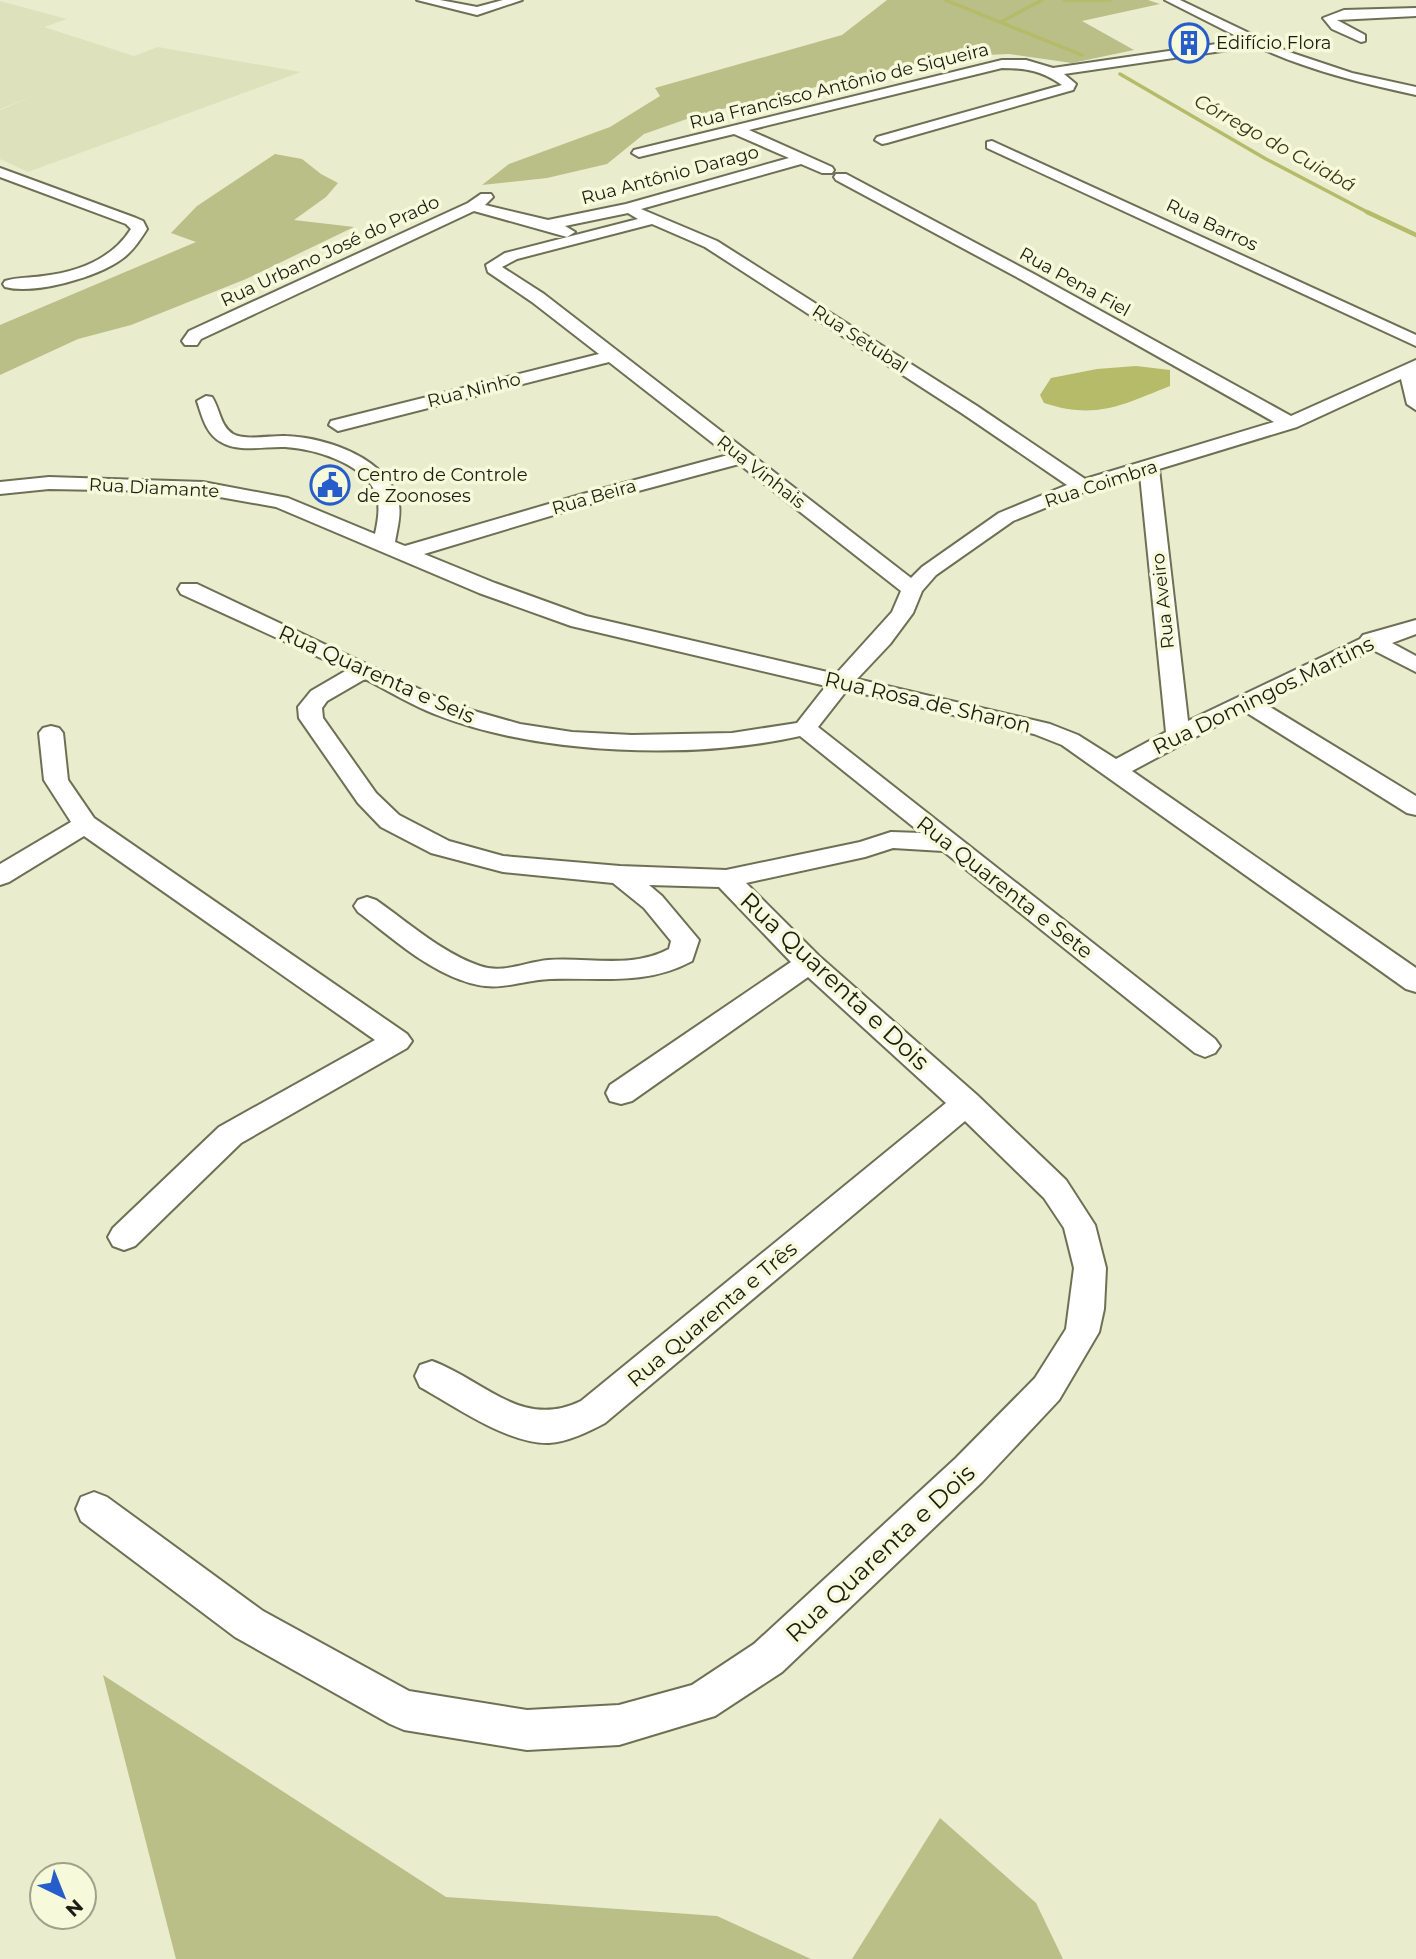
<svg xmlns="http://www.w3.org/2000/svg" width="1416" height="1959" font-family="Montserrat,sans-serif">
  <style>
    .built { fill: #dee2bc }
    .green { fill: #babf87 }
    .water { fill: #b5bb68 }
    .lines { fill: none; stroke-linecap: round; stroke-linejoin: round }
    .stream-far1 { stroke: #b5bb68; stroke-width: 3.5 }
    .stream { stroke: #b5bb68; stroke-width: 4.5 }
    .minor-casing { stroke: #6e7055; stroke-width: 4 }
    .minor { fill: #fff; fill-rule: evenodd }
    .labels { text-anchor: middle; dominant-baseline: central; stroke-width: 7; stroke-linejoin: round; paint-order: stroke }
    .far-poi-label { font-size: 18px; fill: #1c1d12; stroke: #f6f9da; text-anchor: start }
    .far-street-label { font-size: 18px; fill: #1c1d12; stroke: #f6f9da }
    .far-water-label { font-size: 19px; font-style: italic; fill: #383a16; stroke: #f6f9da }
    .street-label { font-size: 21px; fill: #1c1d12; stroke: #f6f9da }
    .near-street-label { font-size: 24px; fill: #1c1d12; stroke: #f6f9da }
  </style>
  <rect width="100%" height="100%" fill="#e9eccd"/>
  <path class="built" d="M0,1L67,19L44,27L134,56L158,47L301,72L28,172L0,159V110L34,96L0,109Z"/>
  <g class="green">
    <path d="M887,0H1148L1160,4L1082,21L1134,50L1072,63L1009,54L943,57L701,114L644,134L607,164L547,178L482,185L509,164L610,127L660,96L655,88L842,35Z"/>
    <path d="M275,154L302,159L321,174L338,183L326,197L294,220L354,227L246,279L131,325L78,339L0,375V325L196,242L171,233L197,206Z"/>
    <path d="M103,1675L446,1897L717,1916L811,1959H176Z"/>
    <path d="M940,1818L1036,1903L1063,1959H852Z"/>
  </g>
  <path class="water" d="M1136,366L1170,370V386C1122,405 1096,420 1044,403L1040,395L1051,378L1097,369Z"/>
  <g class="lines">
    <g class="stream-far1">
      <path d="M945,0L1082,55"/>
      <path d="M1064,0H1110"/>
      <path d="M1001,22L1042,0"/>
      <path d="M1120,74L1266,159L1371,214"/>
    </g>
    <path class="stream" d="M1367,212L1416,235"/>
    <g class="minor-casing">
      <g id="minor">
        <path d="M417,0H440L477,7L503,0H522L477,15Z"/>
        <path d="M1165,0H1180L1289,52L1352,73L1416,87V95C1361,83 1307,70 1256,46L1064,74L1076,84L1073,90L887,143L882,144L875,140L877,137L1062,85C1043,71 1026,68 1002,68L749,130L832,167L834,170L832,173H822L801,164L641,209L717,241L977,406L1085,479L1274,422L1022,280L836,180L834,177L836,174H846L1034,274L1291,416L1416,360V410L1407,404L1401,379L1297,427L1159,469L1188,721L1360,639L1363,635L1416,620V634L1392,643L1416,656V672L1373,650L1262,702L1416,796V815L1407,813L1244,711L1132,771L1416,968V992L1406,989L1062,745L1034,734L847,690L818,727L1215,1039L1220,1046L1215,1053L1205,1057L1195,1053L943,851L893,848L865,857L746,883L819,956L977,1095L1066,1180L1095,1225L1106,1268L1104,1309L1099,1332L1059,1400L982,1482L782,1672L715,1716L619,1745L527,1750L404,1730L390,1724L235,1637L81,1521L76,1509L81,1497L94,1492L107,1497L263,1611L409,1691L527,1710L619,1705L692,1685L754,1644L956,1458L1035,1378L1066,1329L1074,1268L1064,1228L1044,1198L965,1121L605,1423C588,1432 568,1442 549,1443C507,1444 455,1406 420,1387L415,1376L420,1365L432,1361C484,1380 522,1430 581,1401L946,1103L808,977L632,1101L621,1104L610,1101L606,1093L610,1085L791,962L719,887L649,885L662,896L699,940L692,961C646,986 600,977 550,979C515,981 497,994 461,980C422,966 390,936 358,912L354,906L358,900L367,897L376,900C409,923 442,953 480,966C502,974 526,962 548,960C589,957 632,969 669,949L671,941L644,908L613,883L503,872L431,853L381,827L358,803L299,718L298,707L311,691L347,670L181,594L178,589L181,584H197L453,705L520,724L572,732L632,735L732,733L797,723L826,686L571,626L479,593L276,507L203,494L157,491L49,489L0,494V482L49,477L203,482L288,498L375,534C378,520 381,505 375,491C360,462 315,449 285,447C264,446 239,453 221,442C206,434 202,416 197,401L206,396L212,397C220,409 220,426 233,434C246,441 272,435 286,436C327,438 390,458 399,505C401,516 397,530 395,542L405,546L583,494L728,455L609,362L338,431L329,425L331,421L599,354L532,302L488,272L486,265L505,253L638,219L628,213L565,226L575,232L567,237L474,211L201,339L197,345H185L182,341L189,331L468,203L481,194H491L493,197L485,205L548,220L626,204L789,158L734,134L639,157L632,153L634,150L1002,60H1026L1053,68L1244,40ZM652,224L705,247L963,414L1067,485L999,513L922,567L911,578L544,294L502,267L517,259ZM739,464L901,591L892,612L836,674L586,616L495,583L424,554L597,502ZM1140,475L1166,732L1116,759L1078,735L1050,724L857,679L890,644L913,613L922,591L936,575L1013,521L1089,490ZM365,679C389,691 413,706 437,715C539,755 694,760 800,736L921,833L891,832L860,842L726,870L620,866L503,856L449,841L399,815L376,793L323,718L322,708L327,701Z"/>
        <path d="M1416,8V16L1337,20L1365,35V41L1361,42L1332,29L1323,18L1344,10Z"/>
        <path d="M992,141L1416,335V346L987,148V142Z"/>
        <path d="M0,168L136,218L143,221L147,229C140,240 133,251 122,259C98,277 35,295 5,287L3,284L5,281C17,277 31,278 43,276C78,272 112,259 131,229L126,224L0,177Z"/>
        <path d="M51,726L59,728L63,733L68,780L94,818L407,1034L412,1041L407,1048L241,1143L135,1246L124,1250L113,1246L108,1237L113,1228L219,1127L375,1040L84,836L9,882L0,885V864L71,822L44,780L39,733L43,728Z"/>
      </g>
    </g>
    <use href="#minor" class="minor"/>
  </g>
  <defs>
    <g id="building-ring" transform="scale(2.0125)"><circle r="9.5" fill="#f6f9da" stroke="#265dca" stroke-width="1.5"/><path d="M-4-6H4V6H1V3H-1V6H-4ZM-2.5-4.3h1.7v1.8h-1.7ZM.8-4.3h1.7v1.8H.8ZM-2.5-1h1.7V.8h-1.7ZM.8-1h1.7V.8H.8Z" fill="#265dca"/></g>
    <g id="civic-ring" transform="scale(2.0125)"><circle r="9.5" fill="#f6f9da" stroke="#265dca" stroke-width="1.5"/><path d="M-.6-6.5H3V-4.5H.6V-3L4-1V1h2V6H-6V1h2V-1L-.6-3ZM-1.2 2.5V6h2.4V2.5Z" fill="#265dca"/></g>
  </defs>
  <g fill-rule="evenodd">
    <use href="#building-ring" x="1189" y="43"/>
    <use href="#civic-ring" x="330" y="485"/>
  </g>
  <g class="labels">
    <g class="far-poi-label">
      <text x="1216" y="43">Edifício Flora</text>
      <text x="357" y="475">Centro de Controle<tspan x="357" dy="21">de Zoonoses</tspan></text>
    </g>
    <g class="far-street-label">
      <text transform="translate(839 86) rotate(-14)">Rua Francisco Antônio de Siqueira</text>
      <text transform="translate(670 175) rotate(-15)">Rua Antônio Darago</text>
      <text transform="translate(1212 225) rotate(25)">Rua Barros</text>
      <text transform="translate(330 251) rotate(-25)">Rua Urbano José do Prado</text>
      <text transform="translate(1075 282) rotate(29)">Rua Pena Fiel</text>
      <text transform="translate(860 339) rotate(33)">Rua Setubal</text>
      <text transform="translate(474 390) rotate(-14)">Rua Ninho</text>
      <text transform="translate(761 472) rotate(38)">Rua Vinhais</text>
      <text transform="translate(1101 484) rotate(-18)">Rua Coimbra</text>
      <text transform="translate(154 488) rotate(3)">Rua Diamante</text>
      <text transform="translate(594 497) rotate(-16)">Rua Beira</text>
      <text transform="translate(1163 601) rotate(-96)">Rua Aveiro</text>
    </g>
    <g class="far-water-label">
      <text transform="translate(1275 143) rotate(29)">Córrego do Cuiabá</text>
    </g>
    <g class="street-label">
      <text transform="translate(377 674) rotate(24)">Rua Quarenta e Seis</text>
      <text transform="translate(1263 695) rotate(-26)">Rua Domingos Martins</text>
      <text transform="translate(928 702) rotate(13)">Rua Rosa de Sharon</text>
      <text transform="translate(1005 887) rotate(38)">Rua Quarenta e Sete</text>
      <text transform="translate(712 1314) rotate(-40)">Rua Quarenta e Três</text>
    </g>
    <g class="near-street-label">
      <text transform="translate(835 981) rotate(43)">Rua Quarenta e Dois</text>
      <text transform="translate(880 1553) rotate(-43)">Rua Quarenta e Dois</text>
    </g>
  </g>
  <g transform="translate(63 1896) rotate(137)"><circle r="33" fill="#f6f9da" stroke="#9fa18a" stroke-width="2"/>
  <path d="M0-5L12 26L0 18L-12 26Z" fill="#265dca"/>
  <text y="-10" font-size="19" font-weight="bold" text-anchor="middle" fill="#1c1d12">N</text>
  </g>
</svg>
